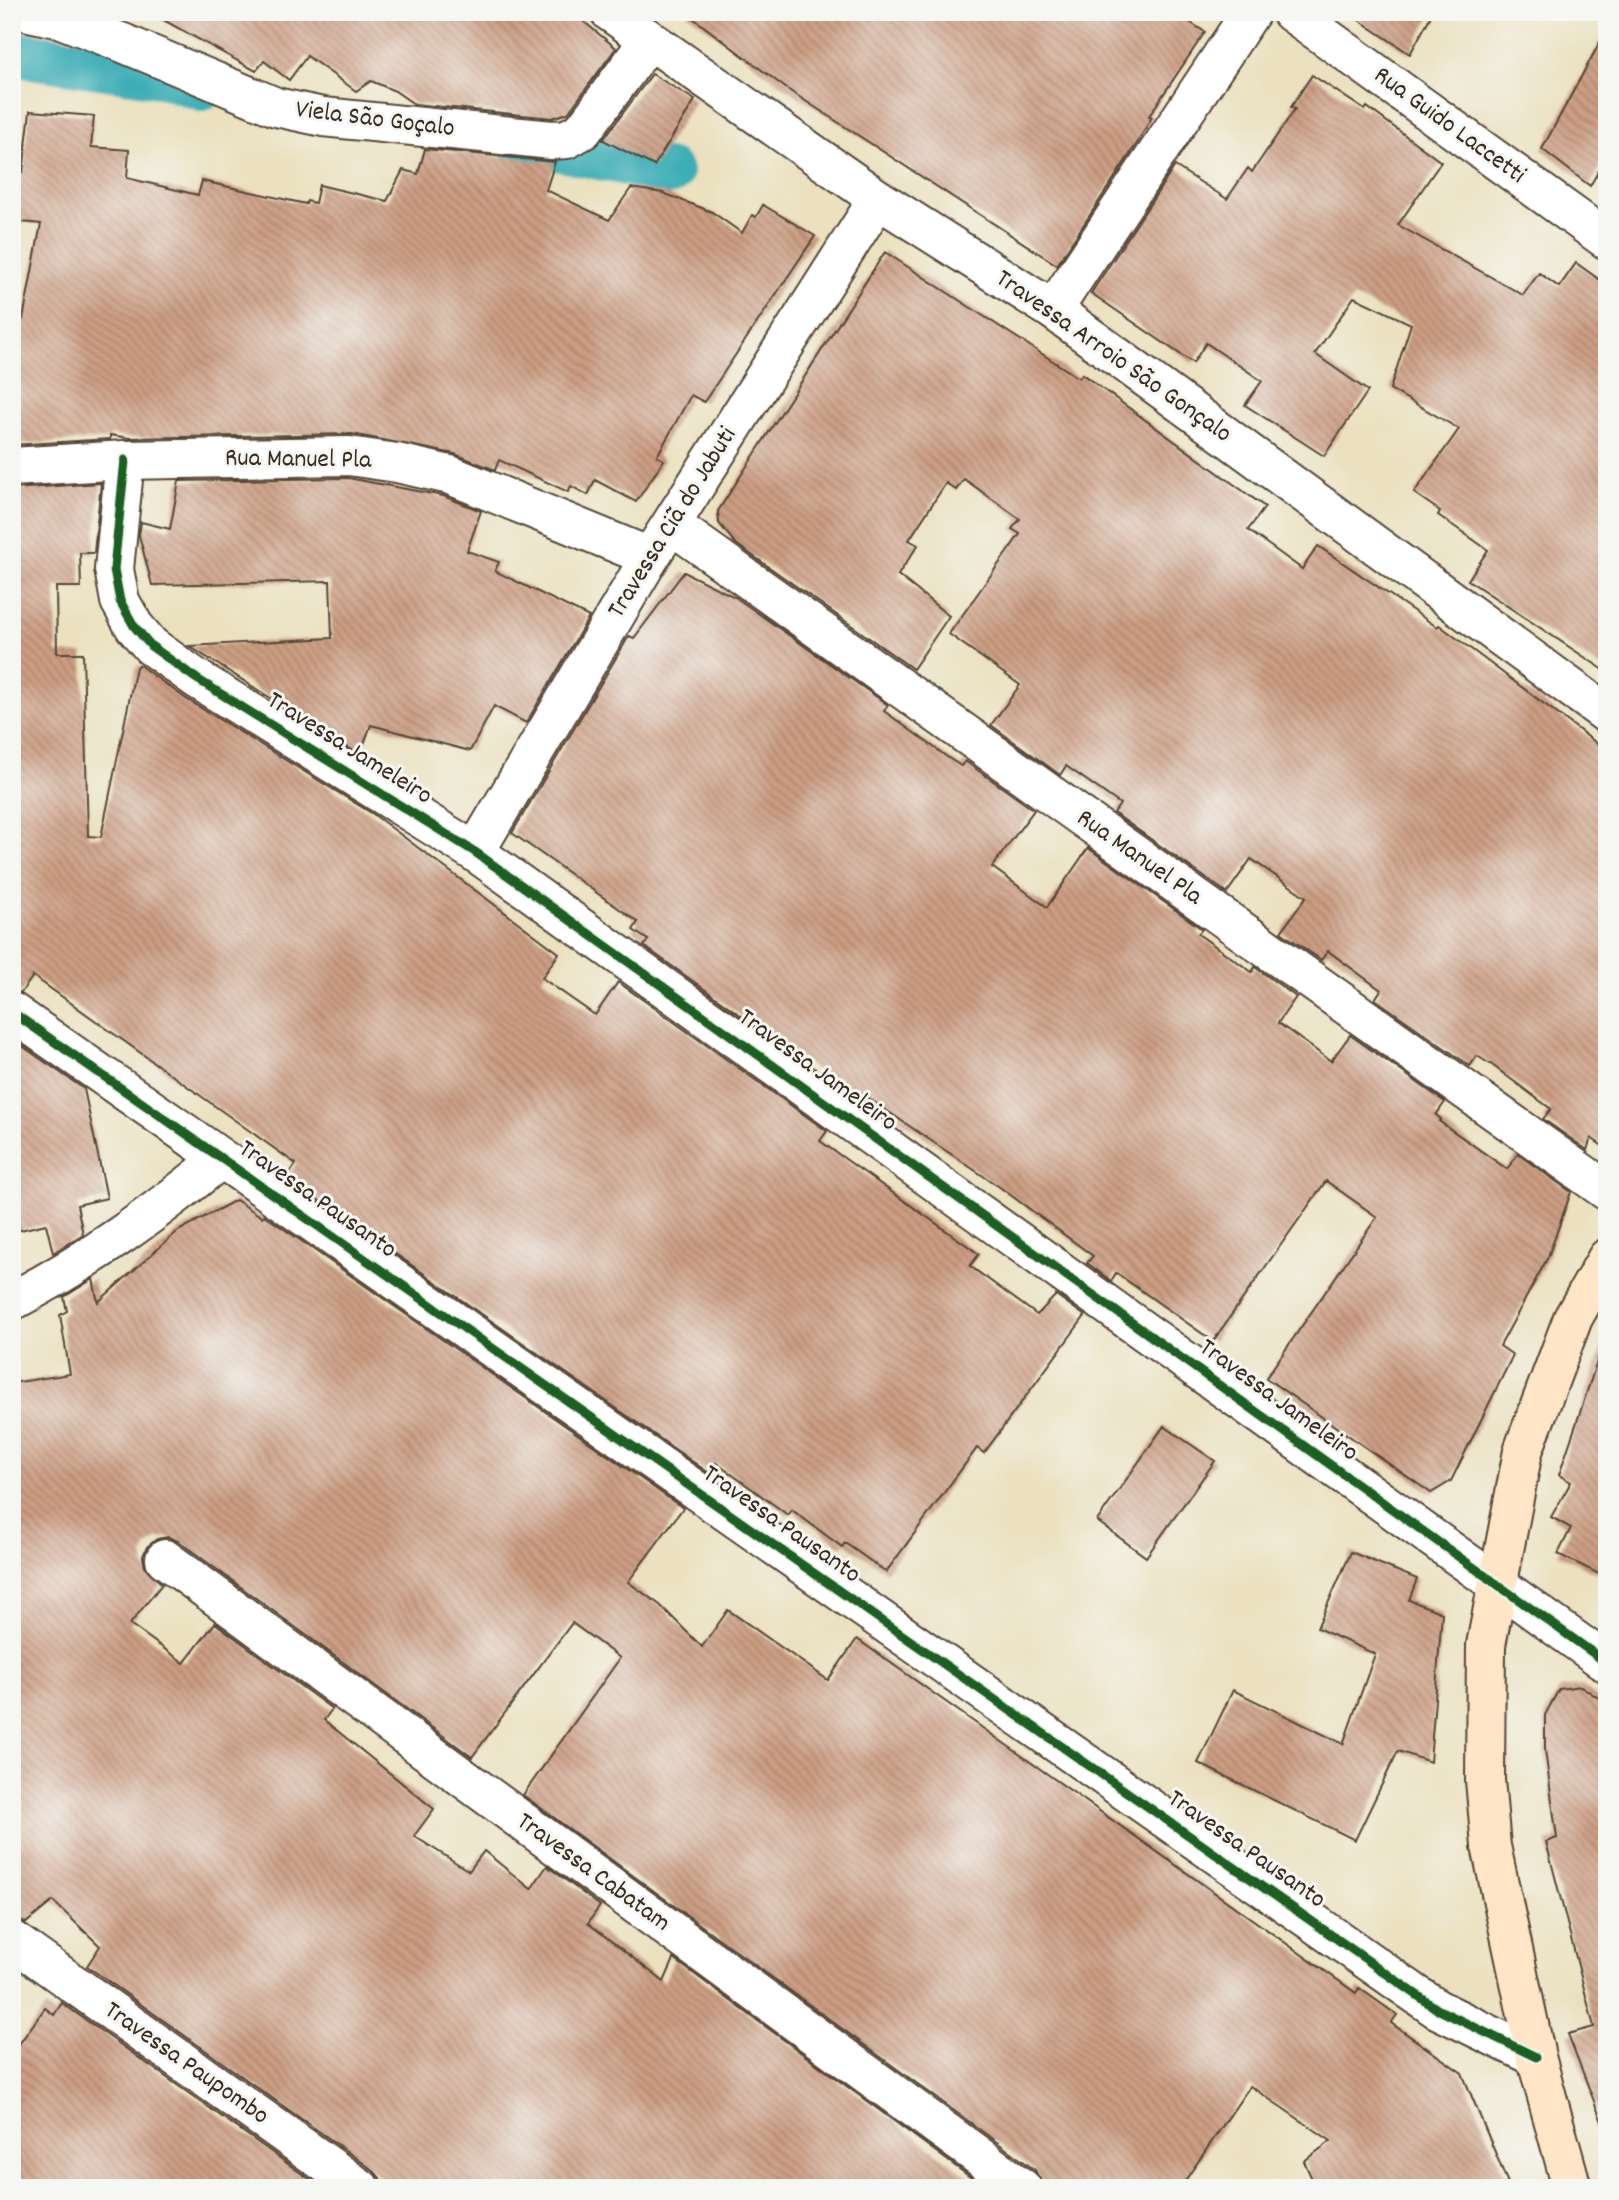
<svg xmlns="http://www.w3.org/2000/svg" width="1619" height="2200" font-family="Dekko,sans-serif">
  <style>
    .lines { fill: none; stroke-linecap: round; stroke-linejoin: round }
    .canal { stroke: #3daeb6; stroke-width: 46 }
    .building { fill: url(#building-back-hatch) }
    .street-casing { stroke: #554536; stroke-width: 42 }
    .secondary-casing { stroke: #554536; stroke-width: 42 }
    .street { stroke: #fff; stroke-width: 38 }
    .secondary { stroke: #fee5c5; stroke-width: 38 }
    .cycleway-casing { stroke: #f6f6f2; stroke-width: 13 }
    .cycleway { stroke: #1b5e20; stroke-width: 9 }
    .labels { text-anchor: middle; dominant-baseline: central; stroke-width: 6; stroke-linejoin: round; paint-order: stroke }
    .street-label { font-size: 26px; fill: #3b2a1e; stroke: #f6f6f2 }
  </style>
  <defs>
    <pattern id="building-back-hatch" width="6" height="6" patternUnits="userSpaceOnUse" patternTransform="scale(1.75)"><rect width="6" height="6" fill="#cc9e83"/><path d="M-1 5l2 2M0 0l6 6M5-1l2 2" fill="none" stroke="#a7816b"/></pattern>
  </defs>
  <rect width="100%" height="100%" fill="#f6f6f2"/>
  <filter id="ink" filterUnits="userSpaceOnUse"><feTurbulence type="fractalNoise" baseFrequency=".0143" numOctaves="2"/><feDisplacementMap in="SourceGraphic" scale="14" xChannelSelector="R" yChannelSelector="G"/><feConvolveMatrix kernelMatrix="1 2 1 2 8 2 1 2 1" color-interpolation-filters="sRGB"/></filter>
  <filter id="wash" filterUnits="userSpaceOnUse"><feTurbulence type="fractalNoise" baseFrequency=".00686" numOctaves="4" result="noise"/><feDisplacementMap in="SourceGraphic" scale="28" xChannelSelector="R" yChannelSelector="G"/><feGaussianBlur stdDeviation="1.57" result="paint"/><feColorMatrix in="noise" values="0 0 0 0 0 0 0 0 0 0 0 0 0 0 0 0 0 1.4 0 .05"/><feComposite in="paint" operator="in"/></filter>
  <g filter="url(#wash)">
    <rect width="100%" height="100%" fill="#ebe1bf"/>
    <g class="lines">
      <g class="canal">
        <path d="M12,53L166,76L202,88"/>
        <path d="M519,140L670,172"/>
      </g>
    </g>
    <g id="blocks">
      <g class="building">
        <path d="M149,12H572L616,48L568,113L552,118L414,104L395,91L371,81L356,91L307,56L289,80L264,61L256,71Z"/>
        <path d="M685,12H1174L1205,32L1149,116L1152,117L1138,142L1057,265L787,89Z"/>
        <path d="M1347,12H1433L1410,54Z"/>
        <path d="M1607,29V156L1590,186L1542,149Z"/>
        <path d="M652,74L695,100L654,166L603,140Z"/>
        <path d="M1312,75L1365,110L1367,107L1441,162L1398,225L1523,295L1539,273L1559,287L1576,263L1607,285V672L1468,580L1488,550L1438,515L1440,511L1414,493L1459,429L1390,389L1411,324L1354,297L1315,354L1368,391L1324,456L1245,405L1262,381L1206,343L1193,363L1091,293L1175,166L1227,199L1248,168L1252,172L1295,109L1291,107Z"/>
        <path d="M30,111L94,116L91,147L129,150L127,178L198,195L202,181L306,204L307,201L315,203L319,185L387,201L403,170L418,174L425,149L555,162L546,190L609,220L631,188L663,193L712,212L742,233L752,215L756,217L763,205L815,236L704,402L691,395L657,456L664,460L636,502L595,480L588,495L571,486L568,492L499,460L495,470L455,454L352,434L129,438L110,435V439L12,445V319H23L41,224L12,221V170L23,172Z"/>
        <path d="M885,252L1079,378L1082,374L1265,507L1248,530L1302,569L1318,546L1437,627L1439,625L1607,751V1149L1591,1138L1587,1150L1543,1119L1551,1109L1492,1065L1477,1056L1470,1066L1375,999L1381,990L1328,951L1321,960L1281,932L1306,897L1251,859L1227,893L1114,813L1120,804L1066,766L1060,775L991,725L1020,685L949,634L1020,534L1012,529L1020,519L964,479L956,490L946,483L909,540L918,545L898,575L949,616L913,669L735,543L719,523L718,511Z"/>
        <path d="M348,478L443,496L481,511L467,551L499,562L495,571L589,617L526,723L494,706L470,751L371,725L360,755L189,646L332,638L330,581L152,585L139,535L141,522L170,529L179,481Z"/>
        <path d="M101,483L94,553H80L81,587H56L57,653H83L88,836L101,837L136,667L139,665L185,698L373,814L559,953L542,978L595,1015L618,982L827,1131L820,1141L979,1254L970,1266L1037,1315L1056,1295L1085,1316L984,1453L977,1448L886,1572L845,1543L842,1547L792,1510L788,1515L716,1463L709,1473L287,1178L296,1164L33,976L21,993L12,990V489Z"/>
        <path d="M684,572L735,597L888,705L884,711L950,759L961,766L965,761L1034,810L992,867L1047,907L1088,848L1202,929L1198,934L1252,972L1255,967L1296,997L1278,1023L1331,1061L1350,1035L1445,1102L1436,1115L1441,1119L1439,1121L1507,1169L1518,1154L1571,1192L1548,1257L1500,1346L1513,1355L1451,1481L1431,1493L1266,1378L1377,1217L1326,1181L1213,1341L1116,1273L1111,1281L1087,1263L1093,1256L1001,1188L856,1090L852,1095L644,946L648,940L633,930L638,922L512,833L629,636L634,638Z"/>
        <path d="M12,1039L84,1089L107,1198L77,1205L83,1234L53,1253L46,1224L12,1232Z"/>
        <path d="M236,1200L262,1217L264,1215L683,1508L628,1582L660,1605L702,1647L728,1610L828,1680L857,1639L1356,1993L1359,1988L1397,2015L1391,2023L1462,2073L1510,2188H1316L1304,2161L1331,2141L1250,2086L1180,2188H1043L1035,2170L523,1795L620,1658L572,1623L472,1757L178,1541L168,1537L157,1539L147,1547L143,1556L145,1567L162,1584L130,1624L184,1663L215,1623L332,1709L324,1720L434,1809L414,1836L469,1871L484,1851L531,1889L547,1866L600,1906L588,1923L664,1982L674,1959L985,2188H381L380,2178L373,2170L87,1966L100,1946L53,1901L26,1923L12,1918V1383L70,1374L60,1315L67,1311L64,1297L93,1279L98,1302L178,1231Z"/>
        <path d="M1602,1347L1607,1348V1578L1558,1554L1571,1528L1551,1517L1571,1482L1559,1475Z"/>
        <path d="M1164,1426L1215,1461L1146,1557L1097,1521Z"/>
        <path d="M1351,1552L1417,1579L1409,1600L1442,1613L1430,1762L1398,1751L1355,1840L1198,1763L1233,1690L1343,1744L1375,1654L1317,1628Z"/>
        <path d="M1581,1686L1607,1704V2127H1604L1568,2034L1594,2027L1546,1842L1557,1838L1545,1750V1715L1559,1689Z"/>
        <path d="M62,2003L322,2188H12V2054L45,2008L54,2015Z"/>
      </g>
    </g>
  </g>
  <g filter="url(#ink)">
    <use href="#blocks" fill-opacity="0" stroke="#554536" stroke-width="2"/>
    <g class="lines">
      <g class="street-casing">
        <g id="street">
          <path d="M29,12L61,19L123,43L276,107L323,117L552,140L567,139L583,130L649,40"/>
          <path d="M610,12L878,199L1053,310L1607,714"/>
          <path d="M1291,12L1607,240"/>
          <path d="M1053,310L1251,12"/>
          <path d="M125,460L114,569L120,601L134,626L151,646L197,679L475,852L1607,1663"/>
          <path d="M12,467L125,460L349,456L397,463L450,475L650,557"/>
          <path d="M672,525L1607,1191"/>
          <path d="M475,852L650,557L878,199"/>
          <path d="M12,1012L1437,2009L1536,2057"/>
          <path d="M12,1301C88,1262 155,1213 221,1159"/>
          <path d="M165,1559L1022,2188"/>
          <path d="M12,1940L360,2188"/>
        </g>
      </g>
      <g class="secondary-casing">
        <path id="secondary" d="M1572,2188L1536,2057L1491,1846L1485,1780L1486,1645L1523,1451L1573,1318L1607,1258"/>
      </g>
      <use href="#street" class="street"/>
      <use href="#secondary" class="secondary"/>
      <g class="cycleway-casing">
        <g id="cycleway">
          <path d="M125,460L114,569L120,601L134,626L151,646L197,679L475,852L1607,1663"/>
          <path d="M12,1012L1437,2009L1536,2057"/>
        </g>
      </g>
      <use href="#cycleway" class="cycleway"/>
    </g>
  </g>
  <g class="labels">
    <g class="street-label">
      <text transform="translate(375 120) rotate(7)">Viela São Goçalo</text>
      <text transform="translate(1449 126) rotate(36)">Rua Guido Laccetti</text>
      <text transform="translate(1113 357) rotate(35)">Travessa Arroio São Gonçalo</text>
      <text transform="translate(298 460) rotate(1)">Rua Manuel Pla</text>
      <text transform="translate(673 523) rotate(-58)">Travessa Ciã do Jabuti</text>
      <text transform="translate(349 749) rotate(32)">Travessa Jameleiro</text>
      <text transform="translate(1139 858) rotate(35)">Rua Manuel Pla</text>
      <text transform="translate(817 1071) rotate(36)">Travessa Jameleiro</text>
      <text transform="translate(317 1200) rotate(35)">Travessa Pausanto</text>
      <text transform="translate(1278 1401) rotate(36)">Travessa Jameleiro</text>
      <text transform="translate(781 1525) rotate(35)">Travessa Pausanto</text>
      <text transform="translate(1246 1850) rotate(35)">Travessa Pausanto</text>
      <text transform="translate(593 1873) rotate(36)">Travessa Cabatam</text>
      <text transform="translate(186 2064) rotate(35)">Travessa Paupombo</text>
    </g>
  </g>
  <rect width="1619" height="2200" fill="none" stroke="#f6f6f2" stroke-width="42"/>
</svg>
